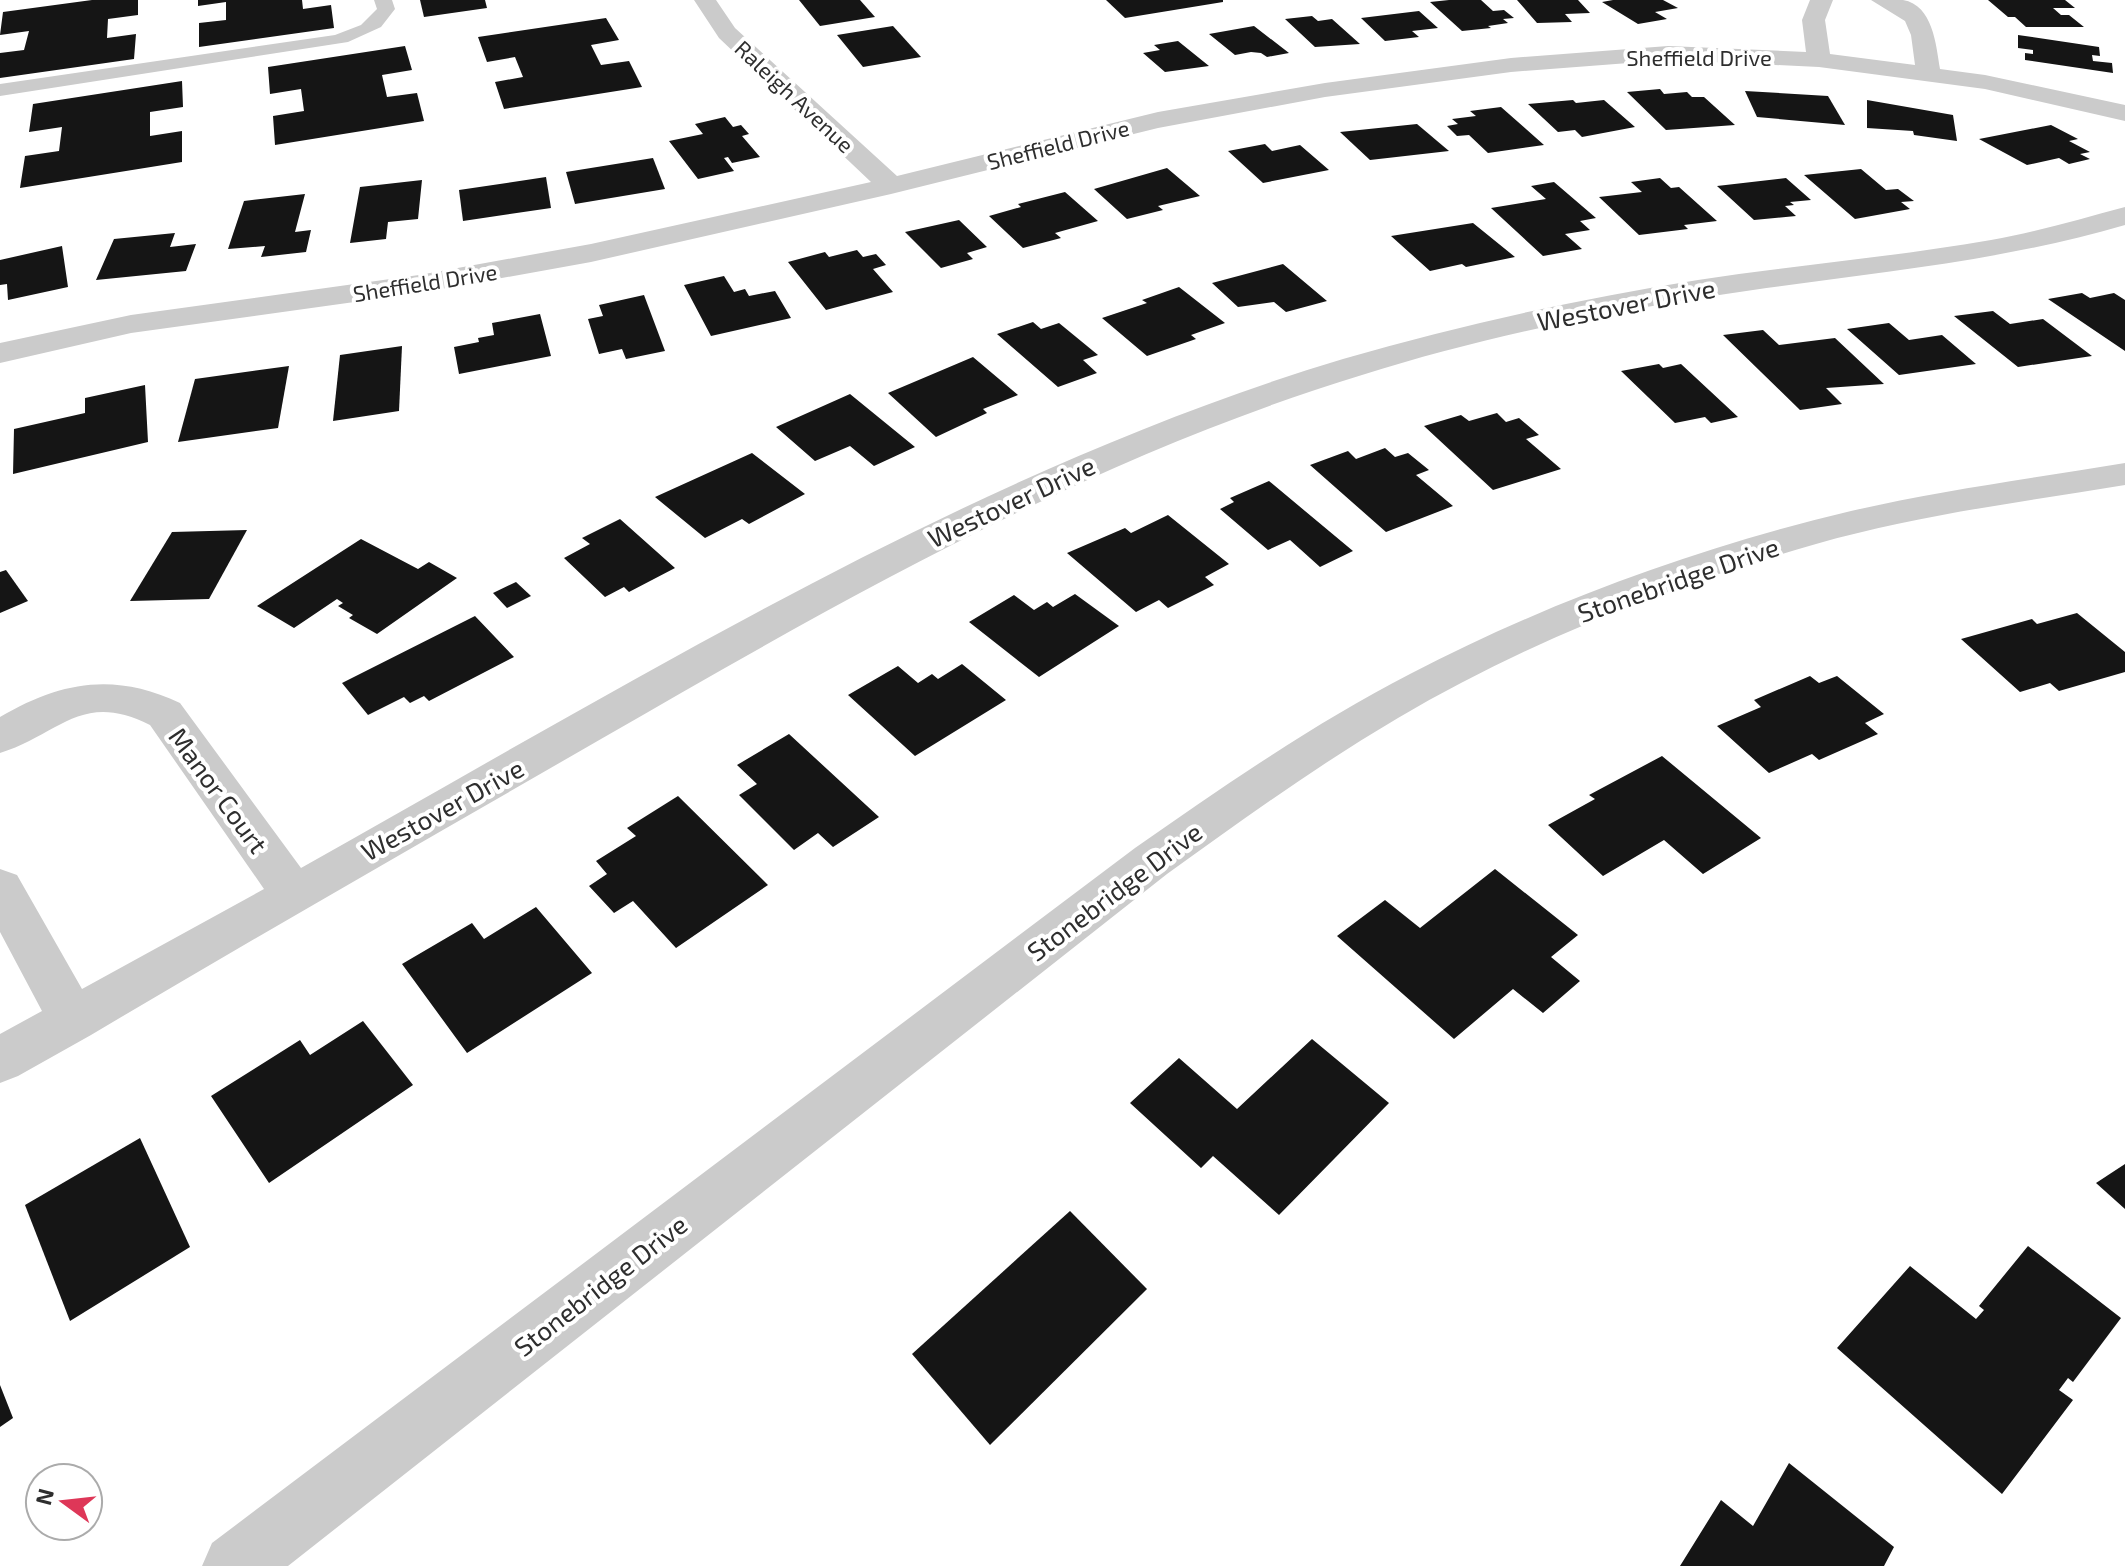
<svg xmlns="http://www.w3.org/2000/svg" width="2125" height="1566" font-family="'Exo 2',sans-serif">
  <style>
    .building { fill: #151515 }
    .lines { fill: none; stroke-linecap: round; stroke-linejoin: round }
    .service { fill: #cbcbcb; fill-rule: evenodd }
    .minor { fill: #cbcbcb; fill-rule: evenodd }
    .labels { text-anchor: middle; dominant-baseline: central; stroke-width: 8; stroke-linejoin: round; paint-order: stroke }
    .far-street-label { font-size: 22px; fill: #2e2e2e; stroke: #fff }
    .street-label { font-size: 26px; fill: #2e2e2e; stroke: #fff }
  </style>
  <rect width="100%" height="100%" fill="#fff"/>
  <g class="building">
    <path d="M92,0H138V15L108,19L107,38L136,34L134,59L0,78V53L24,50L29,31L0,35L3,12Z"/>
    <path d="M198,0H302L303,9L331,5L334,28L199,47V23L226,20V2L198,6Z"/>
    <path d="M420,0H485L487,8L424,17Z"/>
    <path d="M799,0H860L875,17L820,26Z"/>
    <path d="M1106,0H1223V2L1125,18Z"/>
    <path d="M1449,0H1481L1493,11L1504,10L1514,18L1503,19L1508,23L1488,26L1491,28L1462,31L1430,2Z"/>
    <path d="M1517,0H1578L1590,13L1565,14L1572,22L1537,23Z"/>
    <path d="M1613,0H1663L1678,8L1655,12L1667,19L1638,24L1602,2Z"/>
    <path d="M1988,0H2065L2075,8H2053L2061,15H2069L2084,27H2026L2015,17H2008Z"/>
    <path d="M1419,11L1438,28L1412,31L1419,37L1385,41L1361,18Z"/>
    <path d="M1312,16L1318,21L1332,19L1360,44L1315,47L1285,19Z"/>
    <path d="M606,18L619,40L591,45L601,65L629,61L642,87L504,109L495,82L523,77L515,57L487,62L478,37Z"/>
    <path d="M893,26L921,57L863,67L837,35Z"/>
    <path d="M1254,26L1289,53L1267,57L1261,53L1251,52L1235,55L1209,34Z"/>
    <path d="M2018,35L2099,47L2100,56L2092,55L2093,61L2112,63L2113,73L2025,60V53L2033,54V50L2018,48Z"/>
    <path d="M1178,41L1209,66L1165,72L1143,53L1160,50L1154,45Z"/>
    <path d="M405,46L412,70L382,75L387,97L417,93L424,121L275,145L273,116L304,111L301,89L270,94L268,67Z"/>
    <path d="M182,81L183,107L150,112V136L182,131V162L20,188L25,156L59,151L62,127L29,132L33,104Z"/>
    <path d="M1660,89L1664,94L1687,92L1692,97H1704L1735,125L1666,130L1627,92Z"/>
    <path d="M1745,91L1828,96L1845,125L1757,117Z"/>
    <path d="M1573,100L1576,103L1604,100L1635,127L1582,137L1575,130L1558,132L1528,104Z"/>
    <path d="M1867,100L1953,115L1957,141L1914,135L1913,131L1867,128Z"/>
    <path d="M1501,107L1544,145L1488,153L1469,135L1457,136L1447,126L1458,124L1452,119L1476,116L1470,111Z"/>
    <path d="M725,117L733,127L741,125L749,134L742,136L760,157L732,163L728,157L724,158L734,171L698,179L669,141L703,134L695,124Z"/>
    <path d="M1417,124L1449,151L1370,160L1340,132Z"/>
    <path d="M2051,125L2078,139L2069,141L2090,152L2080,154L2090,159L2069,164L2059,158L2027,165L1979,139Z"/>
    <path d="M1265,144L1272,151L1300,145L1329,170L1263,183L1228,151Z"/>
    <path d="M653,158L665,189L575,204L566,172Z"/>
    <path d="M1167,168L1200,196L1158,206L1163,210L1127,219L1094,189Z"/>
    <path d="M1861,169L1886,190L1898,189L1914,201L1901,202L1910,209L1855,219L1804,175Z"/>
    <path d="M546,177L551,208L463,221L459,190Z"/>
    <path d="M1660,178L1671,188L1679,187L1717,221L1684,225L1688,229L1639,235L1599,197L1642,192L1631,182Z"/>
    <path d="M1786,178L1811,200L1790,202L1794,205L1785,206L1796,216L1754,220L1717,186Z"/>
    <path d="M422,180L418,219L388,222L386,239L350,243L360,187Z"/>
    <path d="M1554,182L1596,218L1580,221L1590,230L1565,234L1582,249L1543,256L1491,208L1546,199L1531,186Z"/>
    <path d="M1065,192L1098,221L1055,233L1061,238L1023,248L989,216L1021,207L1018,204Z"/>
    <path d="M305,194L295,232L311,230L306,252L261,257L265,246L228,249L244,201Z"/>
    <path d="M959,220L987,247L967,253L973,259L941,268L905,232Z"/>
    <path d="M1473,223L1515,257L1466,267L1462,264L1430,271L1391,236Z"/>
    <path d="M175,233L170,247L196,244L186,271L96,280L114,239Z"/>
    <path d="M62,246L68,287L8,300L7,284L0,285V260Z"/>
    <path d="M857,250L863,257L876,254L886,265L873,269L893,292L826,310L788,262L825,252L829,257Z"/>
    <path d="M1283,264L1327,301L1286,312L1274,302L1238,307L1212,283Z"/>
    <path d="M724,276L734,292L745,289L749,296L775,291L791,318L711,336L684,285Z"/>
    <path d="M1179,287L1225,323L1191,335L1196,339L1147,356L1102,318L1147,303L1142,300Z"/>
    <path d="M2082,293L2090,298L2114,293L2125,300V351L2048,299Z"/>
    <path d="M644,295L665,351L626,359L622,349L599,354L588,319L603,316L599,305Z"/>
    <path d="M1993,311L2010,324L2043,319L2092,356L2018,367L1954,316Z"/>
    <path d="M540,314L551,356L459,374L454,347L479,342L478,338L494,335L492,323Z"/>
    <path d="M1033,322L1041,329L1059,323L1098,355L1083,360L1097,373L1058,387L997,334Z"/>
    <path d="M1889,323L1909,340L1942,335L1976,364L1899,375L1847,329Z"/>
    <path d="M1763,330L1779,345L1835,338L1884,384L1826,388L1842,404L1800,410L1723,335Z"/>
    <path d="M402,346L399,411L333,421L340,355Z"/>
    <path d="M973,357L1018,395L983,409L987,413L936,437L888,393Z"/>
    <path d="M1659,364L1663,368L1681,364L1738,417L1711,423L1705,417L1675,423L1621,371Z"/>
    <path d="M289,366L278,428L178,442L195,379Z"/>
    <path d="M145,385L148,442L13,474L14,429L85,413V398Z"/>
    <path d="M850,394L915,447L874,466L850,446L815,461L776,427Z"/>
    <path d="M1497,413L1506,422L1519,418L1539,435L1526,439L1561,469L1493,490L1424,426L1461,415L1469,421Z"/>
    <path d="M1385,448L1395,457L1408,453L1429,470L1416,475L1453,506L1386,532L1310,465L1348,451L1356,459Z"/>
    <path d="M752,453L805,494L749,524L742,519L705,538L655,497Z"/>
    <path d="M1269,481L1353,551L1320,567L1290,540L1268,550L1220,509L1234,502L1230,498Z"/>
    <path d="M1168,515L1229,564L1205,577L1214,585L1168,608L1159,600L1136,612L1067,553L1125,528L1131,533Z"/>
    <path d="M620,519L675,568L629,592L624,587L605,597L564,558L590,544L582,538Z"/>
    <path d="M247,530L209,599L130,601L172,532Z"/>
    <path d="M361,539L418,569L429,562L457,578L377,634L349,618L353,615L338,606L343,603L337,599L294,628L257,606Z"/>
    <path d="M6,570L28,601L0,613V572Z"/>
    <path d="M516,582L531,596L507,608L493,593Z"/>
    <path d="M1075,594L1119,626L1039,677L969,622L1014,595L1034,610L1047,602L1053,607Z"/>
    <path d="M2077,613L2125,652V672L2059,691L2050,683L2020,692L1961,639L2032,619L2037,624Z"/>
    <path d="M475,616L514,657L429,701L424,696L410,703L404,697L368,715L342,683Z"/>
    <path d="M962,664L1006,700L915,756L848,695L898,666L918,683L932,674L938,679Z"/>
    <path d="M1810,676L1819,683L1837,676L1884,714L1865,723L1878,734L1819,760L1812,754L1769,773L1717,726L1761,707L1754,700Z"/>
    <path d="M789,734L879,817L833,847L818,833L794,850L739,795L757,784L737,765Z"/>
    <path d="M1662,756L1761,838L1703,874L1664,840L1603,876L1548,825L1595,799L1589,795Z"/>
    <path d="M678,796L768,885L676,948L633,901L614,913L589,886L607,874L596,861L636,836L627,828Z"/>
    <path d="M1495,869L1578,935L1551,957L1580,981L1543,1013L1513,989L1454,1039L1337,936L1385,900L1420,928Z"/>
    <path d="M536,907L592,973L467,1053L402,964L472,923L484,939Z"/>
    <path d="M363,1021L413,1085L269,1183L211,1096L300,1040L310,1055Z"/>
    <path d="M1312,1039L1389,1103L1279,1215L1213,1156L1201,1168L1130,1103L1179,1058L1237,1109Z"/>
    <path d="M140,1138L190,1247L70,1321L25,1205Z"/>
    <path d="M2125,1164V1209L2096,1183Z"/>
    <path d="M1070,1211L1147,1289L990,1445L912,1354Z"/>
    <path d="M2028,1246L2121,1318L2073,1382L2068,1378L2059,1390L2073,1400L2002,1494L1837,1348L1910,1266L1976,1319L1984,1310L1979,1306Z"/>
    <path d="M0,1385L13,1418L0,1427Z"/>
    <path d="M1789,1463L1894,1547L1884,1566H1680L1721,1500L1753,1526Z"/>
  </g>
  <g class="lines">
    <path class="service" d="M374,0H392L395,9L381,27L348,42L0,96V84L335,35L361,25L377,9Z"/>
    <g class="minor">
      <path d="M694,0H716L735,28L897,176L1158,112L1325,83L1511,58L1668,46L1806,52L1802,20L1810,0H1833L1825,20L1830,54L1915,65L1911,35L1905,21L1871,0C1881,0 1893,0 1903,0C1933,5 1936,45 1940,69L1985,75L2125,105V121L1985,89L1819,67L1668,60L1511,72L1325,97L1158,128L891,194L591,262L419,293L131,333L0,363V343L131,315L419,275L591,244L871,182L719,38Z"/>
      <path d="M2125,207V225C2003,261 1878,272 1753,290C1621,309 1489,335 1362,375C1091,458 845,598 601,739C431,837 259,935 91,1035L18,1076L0,1083V1034L42,1011L0,932V869L17,875L82,989L264,889L150,725C81,690 59,735 0,753V717C61,681 115,672 180,703L301,868C635,681 974,470 1343,359C1460,325 1578,299 1698,280C1796,265 1894,257 1991,240C2037,232 2080,219 2125,207Z"/>
      <path d="M2125,463V485C2022,502 1917,515 1816,544C1672,585 1527,642 1398,718C1318,765 1242,820 1167,874L288,1566H202L212,1543L1135,848C1224,786 1313,724 1410,674C1548,602 1700,547 1851,511C1942,490 2034,478 2125,463Z"/>
    </g>
  </g>
  <g class="labels">
    <g class="far-street-label">
      <text x="1699" y="57">Sheffield Drive</text>
      <text transform="translate(795 96) rotate(43)">Raleigh Avenue</text>
      <text transform="translate(1058 144) rotate(-14)">Sheffield Drive</text>
      <text transform="translate(425 282) rotate(-9)">Sheffield Drive</text>
    </g>
    <g class="street-label">
      <text transform="translate(1626 304) rotate(-11)">Westover Drive</text>
      <text transform="translate(1011 501) rotate(-25)">Westover Drive</text>
      <text transform="translate(1678 579) rotate(-19)">Stonebridge Drive</text>
      <text transform="translate(219 790) rotate(54)">Manor Court</text>
      <text transform="translate(442 809) rotate(-29)">Westover Drive</text>
      <text transform="translate(1114 891) rotate(-37)">Stonebridge Drive</text>
      <text transform="translate(600 1285) rotate(-38)">Stonebridge Drive</text>
    </g>
  </g>
  <g transform="translate(64 1502) rotate(285)"><circle r="38" fill="#ffffff" stroke="#ababab" stroke-width="2"/>
  <path d="M0-6L14 30L0 20L-14 30Z" fill="#de3758"/>
  <text y="-12" font-size="22" font-weight="bold" text-anchor="middle" fill="#2e2e2e">N</text>
  </g>
</svg>
